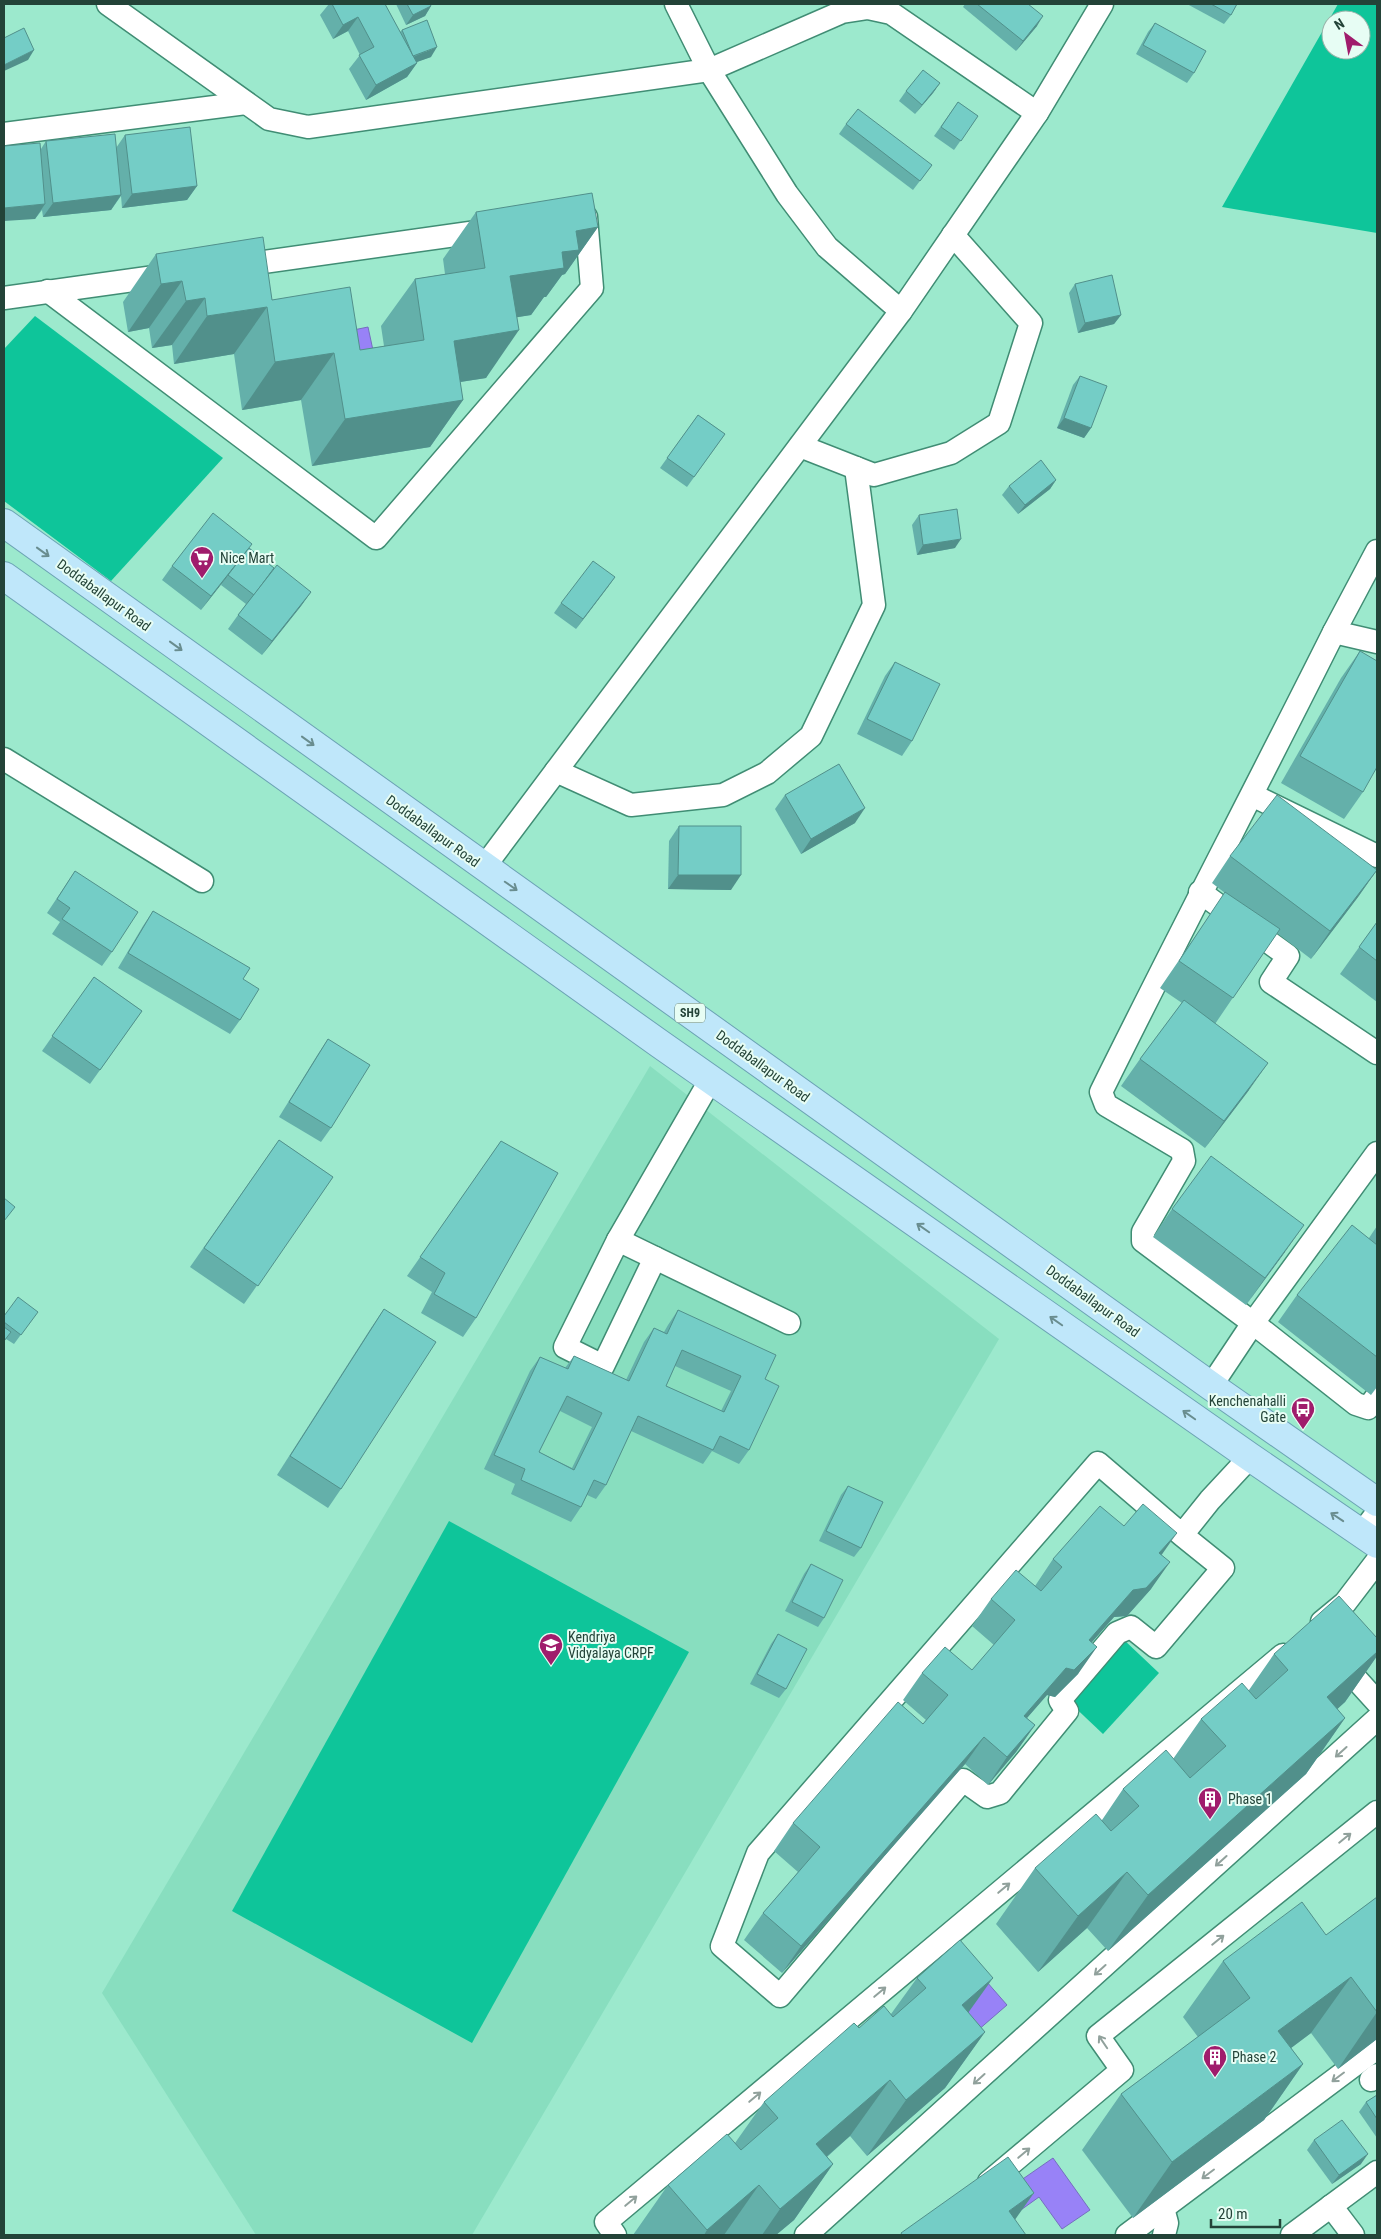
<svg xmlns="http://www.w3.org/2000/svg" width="1381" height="2239" font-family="'Roboto Condensed',sans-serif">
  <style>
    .built { fill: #88debf }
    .green { fill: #0ec59a; fill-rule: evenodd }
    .water { fill: #9882f7; stroke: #756fbe }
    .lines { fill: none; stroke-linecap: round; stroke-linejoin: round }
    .minor-casing { stroke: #408d74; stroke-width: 25 }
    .major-casing { stroke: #6ca3b4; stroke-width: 30 }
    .minor { stroke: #fff; stroke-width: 22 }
    .major { stroke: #bfe7fa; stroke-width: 28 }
    .wall { fill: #64b0aa; fill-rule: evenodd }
    .shaded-wall { fill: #51908b }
    .building { fill: #74cdc6; stroke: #51908b; fill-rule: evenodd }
    .oneway { stroke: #698d8f }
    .oneway2 { stroke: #91a19c }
    .labels { text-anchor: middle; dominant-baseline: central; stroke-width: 4; stroke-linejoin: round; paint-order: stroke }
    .shield { fill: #e7fdf4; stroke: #5e7b70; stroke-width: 1 }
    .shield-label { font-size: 12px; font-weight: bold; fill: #234338 }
    .poi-label { font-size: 14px; fill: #234338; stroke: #e7fdf4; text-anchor: start }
    .street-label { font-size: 14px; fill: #234338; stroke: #e7fdf4 }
  </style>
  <rect width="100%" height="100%" fill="#9ce9cd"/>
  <path class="built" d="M650,1066L999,1339L472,2235H256L102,1993Z"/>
  <g class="green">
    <path d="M1338,4H1377V233L1222,207ZM1331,20H1361V50H1331Z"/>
    <path d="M35,316L223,458L111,581L4,501V349Z"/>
    <path d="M449,1521L689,1652L472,2043L232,1911Z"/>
    <path d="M1123,1639L1159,1673L1103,1734L1066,1699Z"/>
  </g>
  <g class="water">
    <path d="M368,327L374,355L340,362L334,334Z"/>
    <path d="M966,1958L1007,2005L977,2031L936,1984Z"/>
    <path d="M1053,2158L1090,2210L1062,2229L1039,2197L1018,2212L1004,2192Z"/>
  </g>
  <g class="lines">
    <g class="minor-casing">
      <g id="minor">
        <path d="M108,4L269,119L308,127L709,70L842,12L868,8L891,13L1037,113"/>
        <path d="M676,4L709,70L787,194L827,247L901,311"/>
        <path d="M4,134L246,103"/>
        <path d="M235,266L491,230"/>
        <path d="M48,291L376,538L592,288L586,217L579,218"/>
        <path d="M4,298L169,275"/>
        <path d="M800,446L874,475L951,453L999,423L1031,323L953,235"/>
        <path d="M1377,551L1334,632L1377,642"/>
        <path d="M1334,632C1257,786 1177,938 1101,1092L1106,1105L1182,1150L1184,1161L1143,1232V1241L1253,1323L1356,1404L1368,1408L1377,1396"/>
        <path d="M4,759L202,881"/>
        <path d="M556,771L631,805L723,795L767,773L811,736L874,605L856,468"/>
        <path d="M1252,795L1377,856"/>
        <path d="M484,867L901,311L1037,113L1102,4"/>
        <path d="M1200,892L1288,956L1271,982L1377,1053"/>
        <path d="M618,1240L789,1323"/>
        <path d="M655,1258L603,1366L565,1347L618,1240L711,1079"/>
        <path d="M1211,1386L1253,1323L1377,1153"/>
        <path d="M1362,1533L1377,1513"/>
        <path d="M1182,1535L1223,1568L1156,1647L1131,1627L1117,1633L1060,1700L1067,1711L1000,1793L987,1797L963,1780L780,1996L722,1946L758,1853L1098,1463L1182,1535L1210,1500L1250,1457"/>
        <path d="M1322,1622L1345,1603L1377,1561"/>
        <path d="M1338,1659L1377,1702"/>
        <path d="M1371,2080L1377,2075"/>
        <path d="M989,2182L1122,2070L1098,2036L1377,1812"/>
        <path d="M1331,2206L1353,2235"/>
        <path d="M1163,2208L1167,2223L1164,2235"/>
        <path d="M615,2235L606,2222L1283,1655"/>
        <path d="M806,2235L1377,1719"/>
        <path d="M1127,2235L1377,2048"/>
        <path d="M1292,2235L1377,2172"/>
      </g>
    </g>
    <g class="major-casing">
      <g id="major">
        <path d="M4,523L1211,1386L1377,1502"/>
        <path d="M4,576L660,1044L1250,1457L1377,1544"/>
      </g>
    </g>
    <use href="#minor" class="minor"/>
    <use href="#major" class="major"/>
  </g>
  <g class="wall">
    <path d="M329,4H385L400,32L402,30L431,57L416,62L417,63L407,77L366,100L349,69L360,55L348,31L333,39L320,15Z"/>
    <path d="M396,4H430L431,6L425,16L406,25Z"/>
    <path d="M965,4H1028L1037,26L1016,51L963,7Z"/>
    <path d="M1187,4H1237L1231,15L1224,24Z"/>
    <path d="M1155,23L1194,73L1187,83L1136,54L1148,32Z"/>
    <path d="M940,83L933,93L915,114L899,101L906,91Z"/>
    <path d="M958,102L978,116L954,150L934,136Z"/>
    <path d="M846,124L932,165L913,190L839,134Z"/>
    <path d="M125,135L197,186L187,200L122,208L121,196L111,210L43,217L42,210L35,219L41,149L46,141L116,148Z"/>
    <path d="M476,212L598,227L565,274L562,275L546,297H544L531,315L517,317L486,378L460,382L463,400L430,447L312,466L301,400L242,410L234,354L174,364L172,345L152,348L149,328L128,332L123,302L156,254L272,300L360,350L384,346L381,326L415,279L445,274L443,259Z"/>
    <path d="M1075,284L1121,315L1114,324L1078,333L1069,293Z"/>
    <path d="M1080,376L1091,428L1084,438L1057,428L1073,385Z"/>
    <path d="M698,415L725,434L687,487L660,468Z"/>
    <path d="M1056,480L1050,489L1018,514L1002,495L1009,486Z"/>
    <path d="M919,515L955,548L917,555L912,525Z"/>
    <path d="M249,548L274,568L311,592L301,606L262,655L228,629L246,604L221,585L223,582L201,610L162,580L172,566Z"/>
    <path d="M615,577L576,629L554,613L561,603Z"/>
    <path d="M1360,651L1363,792L1344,819L1281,783L1341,678Z"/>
    <path d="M895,662L912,741L902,756L857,734L885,676Z"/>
    <path d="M785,795L855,823L801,854L775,809Z"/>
    <path d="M679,826L731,890L668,889L669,841Z"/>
    <path d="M1230,856L1377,870L1358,897L1311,959L1277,933L1215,1024L1249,1090L1205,1148L1121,1086L1140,1059L1182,1003L1160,988L1225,893L1212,883Z"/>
    <path d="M75,871L112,952L102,966L52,934L60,922L47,913Z"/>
    <path d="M153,911L243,979L240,1020L230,1034L118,968L143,926Z"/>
    <path d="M1377,922V1002L1340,974Z"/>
    <path d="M94,977L142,1011L90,1084L42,1051Z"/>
    <path d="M328,1039L331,1128L321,1142L279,1117L318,1054Z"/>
    <path d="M279,1140L333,1177L244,1304L190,1267Z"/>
    <path d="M501,1141L476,1318L463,1337L421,1313L432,1292L407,1276Z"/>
    <path d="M1172,1209L1285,1252L1246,1305L1153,1237Z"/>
    <path d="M1377,1226V1387L1371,1395L1278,1322L1297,1295L1369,1238Z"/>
    <path d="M384,1309L341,1489L328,1508L277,1475L371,1328Z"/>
    <path d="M678,1310L765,1379L749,1450L739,1464L712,1451L703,1464L631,1431L606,1485L596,1499L587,1495L581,1507L571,1522L511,1494L515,1484L484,1469L530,1371L540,1357L565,1368L574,1356L626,1380L644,1342L654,1328L664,1332L668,1325ZM675,1366L731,1391L721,1411L666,1386ZM560,1411L592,1427L572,1468L539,1452Z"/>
    <path d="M4,1316L31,1321L14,1344L6,1339L4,1342Z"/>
    <path d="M848,1486L861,1548L854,1557L819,1541L841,1495Z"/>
    <path d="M1124,1526L1161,1555L1151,1589L1127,1616L1114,1617L1092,1642L1078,1674L1055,1697L1047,1695L1027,1718L1035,1725L1016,1752L988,1785L965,1764L782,1973L744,1940L763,1913L798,1872L774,1851L793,1823L923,1724L926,1720L903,1700L922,1673L972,1670L994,1645L972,1626L991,1599L1035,1586L1053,1559Z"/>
    <path d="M811,1564L824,1618L818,1627L785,1611L804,1574Z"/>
    <path d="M778,1634L786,1689L779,1698L750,1684L771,1644Z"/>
    <path d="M1377,1638V1656L1345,1702L1337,1709L1345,1718L1306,1774L1108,1951L1087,1928L1038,1972L996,1924L1035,1868L1102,1820L1123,1789L1173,1759L1201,1719L1249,1690L1274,1654Z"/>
    <path d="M1377,1897V2039L1338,2069L1311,2033L1291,2048L1303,2064L1264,2120L1133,2218L1082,2150L1121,2094L1198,2037L1183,2017L1223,1961L1326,1935Z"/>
    <path d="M917,1978L968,2013L985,2032L945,2088L867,2156L850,2136L827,2157L833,2164L794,2220L776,2235H633L668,2185L735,2143L764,2102L859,2028L891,2014Z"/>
    <path d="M1377,2095V2138L1359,2112L1366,2102Z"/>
    <path d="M1314,2140L1361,2164L1332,2184L1307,2150Z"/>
  </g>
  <g class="shaded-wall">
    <path d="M431,6L425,16L406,25L413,15Z"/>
    <path d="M1043,16L1037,26L1016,51L1023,41Z"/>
    <path d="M358,17L348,31L333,39L343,25Z"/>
    <path d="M437,47L431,57L406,66L413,57Z"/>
    <path d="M34,50L28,60L4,71V65Z"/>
    <path d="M417,63L407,77L366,100L376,85Z"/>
    <path d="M940,83L933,93L915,114L922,105Z"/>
    <path d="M197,186L187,200L122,208L132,194Z"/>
    <path d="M121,195L111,210L43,217L53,203Z"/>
    <path d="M45,204L35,219L4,221V208Z"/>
    <path d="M598,227L565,274L562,275L546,297H544L531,315L477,324L510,276L576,231Z"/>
    <path d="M182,281L149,328L128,332L161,284Z"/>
    <path d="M205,298L172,345L152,348L186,301Z"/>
    <path d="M267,307L234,354L174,364L207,316Z"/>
    <path d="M1121,315L1114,324L1078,333L1085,323Z"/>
    <path d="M519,330L486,378L421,388L454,341Z"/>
    <path d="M334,353L301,400L242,410L275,362Z"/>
    <path d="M463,400L430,447L312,466L345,419Z"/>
    <path d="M1064,418L1091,428L1084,438L1057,428Z"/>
    <path d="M1056,480L1050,489L1018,514L1025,505Z"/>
    <path d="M961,539L955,548L917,555L923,545Z"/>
    <path d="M252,544L223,582L201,610L211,596Z"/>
    <path d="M615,577L608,587L576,629L583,619Z"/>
    <path d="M311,592L301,606L262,655L272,641Z"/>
    <path d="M865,808L855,823L801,854L811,839Z"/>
    <path d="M1377,870L1358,897L1311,959L1330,931Z"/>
    <path d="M678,875H741L731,890L668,889Z"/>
    <path d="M1268,1063L1249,1090L1205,1148L1224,1121Z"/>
    <path d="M1304,1225L1285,1252L1246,1305L1265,1278Z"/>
    <path d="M1177,1533L1158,1560L1159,1553Z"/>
    <path d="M1170,1562L1151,1589L1127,1616L1114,1617L1070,1667L1089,1640L1133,1590Z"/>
    <path d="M1097,1647L1078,1674L1055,1697L1047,1695L1005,1743L1024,1716L1066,1668Z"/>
    <path d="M1377,1652V1656L1345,1702L1288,1754L1327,1697Z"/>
    <path d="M1345,1718L1306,1774L1108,1951L1148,1895Z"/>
    <path d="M1035,1725L1016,1752L988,1785L1007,1757Z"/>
    <path d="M984,1737L965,1764L782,1973L801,1946Z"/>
    <path d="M1127,1872L1087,1928L1038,1972L1078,1916Z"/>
    <path d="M1351,1977L1311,2033L1239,2087L1278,2031Z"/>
    <path d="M993,1978L953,2034L962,2005Z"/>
    <path d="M1377,2012V2039L1338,2069Z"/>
    <path d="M985,2032L945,2088L867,2156L906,2100Z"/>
    <path d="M1303,2064L1264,2120L1133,2218L1172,2162Z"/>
    <path d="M890,2080L850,2136L777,2200L816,2144Z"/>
    <path d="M1368,2154L1361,2164L1332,2184L1339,2175Z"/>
    <path d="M833,2164L794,2220L776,2235H762L780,2209Z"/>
    <path d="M759,2185L724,2235H704L707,2230Z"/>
    <path d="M1034,2193L1004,2235L1009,2211Z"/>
  </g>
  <g class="building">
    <path d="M332,4H385L417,63L376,85L359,55L374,47L358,17L343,25Z"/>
    <path d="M407,4H430L431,6L413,15Z"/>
    <path d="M977,4H1028L1043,16L1023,41Z"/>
    <path d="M1211,4H1237L1231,15Z"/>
    <path d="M427,20L437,47L413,56L402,30Z"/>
    <path d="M1155,23L1206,51L1194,73L1143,45Z"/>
    <path d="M24,28L34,50L4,65V38Z"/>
    <path d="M923,70L940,83L922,105L906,91Z"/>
    <path d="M958,102L978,116L961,141L941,127Z"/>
    <path d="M858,109L932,165L920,181L846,124Z"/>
    <path d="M190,127L197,186L132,194L125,135Z"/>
    <path d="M115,134L121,195L53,203L46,141Z"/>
    <path d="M40,143L45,204L4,208V146Z"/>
    <path d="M592,193L598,227L576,231L579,250L562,252L564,268L510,276L519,330L454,341L463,400L345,419L334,353L275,362L267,307L207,316L205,298L186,301L182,281L161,284L156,254L263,237L272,300L350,287L360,350L424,340L415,279L485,268L476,212Z"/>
    <path d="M1112,275L1121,315L1085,323L1075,284Z"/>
    <path d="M1080,376L1107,386L1091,428L1064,418Z"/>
    <path d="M698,415L725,434L694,477L667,458Z"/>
    <path d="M1041,460L1056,480L1025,505L1009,486Z"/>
    <path d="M957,509L961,539L923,545L919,515Z"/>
    <path d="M213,513L252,544L211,596L172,566Z"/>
    <path d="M249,548L274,568L254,595L228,575Z"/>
    <path d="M593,561L615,577L583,619L561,603Z"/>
    <path d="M277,565L311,592L272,641L238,615Z"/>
    <path d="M1360,651L1377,661V767L1363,792L1300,756Z"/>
    <path d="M895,662L940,684L912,741L867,719Z"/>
    <path d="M839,764L865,808L811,839L785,795Z"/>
    <path d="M1277,795L1377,870L1330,931L1230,856Z"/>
    <path d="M679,826H741V875H678Z"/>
    <path d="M75,871L138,912L112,952L62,919L70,908L57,899Z"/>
    <path d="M1225,892L1280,929L1233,998L1179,961Z"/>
    <path d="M153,911L250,968L243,979L259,989L240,1020L128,953Z"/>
    <path d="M1377,922V961L1359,947Z"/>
    <path d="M94,977L142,1011L100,1070L52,1036Z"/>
    <path d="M1184,1000L1268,1063L1224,1121L1140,1059Z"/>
    <path d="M328,1039L370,1065L331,1128L289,1102Z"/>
    <path d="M279,1140L333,1177L258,1286L204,1248Z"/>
    <path d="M501,1141L558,1173L476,1318L434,1294L445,1273L420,1257Z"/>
    <path d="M1211,1156L1304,1225L1265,1278L1172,1209Z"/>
    <path d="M4,1198L15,1207L4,1221Z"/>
    <path d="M1352,1225L1377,1245V1357L1297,1295Z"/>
    <path d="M18,1297L38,1312L21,1335L4,1322V1316Z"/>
    <path d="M384,1309L436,1342L341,1489L290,1456Z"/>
    <path d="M678,1310L776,1355L765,1379L779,1386L749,1450L720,1436L713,1450L638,1416L606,1485L594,1480L581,1507L521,1480L525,1469L494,1455L540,1357L568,1369L574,1356L629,1381L654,1328L667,1334ZM682,1350L741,1376L724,1412L666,1386ZM567,1396L602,1413L574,1470L539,1452Z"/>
    <path d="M4,1327L11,1332L4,1341Z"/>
    <path d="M848,1486L883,1502L861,1548L826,1531Z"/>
    <path d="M1143,1504L1177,1533L1159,1553L1170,1562L1146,1588L1133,1590L1089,1640L1097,1647L1074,1670L1066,1668L1024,1716L1035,1725L1007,1757L984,1737L801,1946L763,1913L820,1847L793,1823L898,1702L923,1724L948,1695L922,1673L945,1647L972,1670L1015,1620L991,1599L1016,1570L1041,1591L1062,1567L1053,1559L1100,1506L1124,1526Z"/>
    <path d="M811,1564L843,1580L824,1618L792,1602Z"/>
    <path d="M1339,1596L1377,1638V1652L1327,1697L1345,1718L1148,1895L1127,1872L1078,1916L1035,1868L1096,1814L1111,1831L1139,1806L1123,1789L1166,1750L1190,1778L1226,1746L1201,1719L1242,1683L1256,1699L1288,1670L1274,1654Z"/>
    <path d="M778,1634L807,1649L786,1689L757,1674Z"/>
    <path d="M1377,1897V2012L1351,1977L1278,2031L1303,2064L1172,2162L1121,2094L1250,1998L1223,1961L1302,1902L1326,1935Z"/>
    <path d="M960,1940L993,1978L962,2005L985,2032L906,2100L890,2080L816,2144L833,2164L780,2209L759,2185L707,2230L668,2185L727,2134L741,2150L778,2118L764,2102L854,2023L859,2028L884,2006L893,2017L926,1988L917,1978Z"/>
    <path d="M1377,2095V2119L1366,2102Z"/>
    <path d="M1342,2120L1368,2154L1339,2175L1314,2140Z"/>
    <path d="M1008,2157L1034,2193L1009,2211L1026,2235H902L901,2233Z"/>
  </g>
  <defs><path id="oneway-shaft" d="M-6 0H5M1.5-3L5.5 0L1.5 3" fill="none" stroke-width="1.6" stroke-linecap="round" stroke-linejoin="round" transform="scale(1.25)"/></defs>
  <g class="oneway">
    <use href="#oneway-shaft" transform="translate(43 552) rotate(36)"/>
    <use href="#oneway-shaft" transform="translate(176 646) rotate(36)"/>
    <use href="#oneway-shaft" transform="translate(308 741) rotate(36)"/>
    <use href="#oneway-shaft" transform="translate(511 886) rotate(35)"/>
    <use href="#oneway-shaft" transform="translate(923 1228) rotate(-145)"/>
    <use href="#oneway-shaft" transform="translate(1056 1321) rotate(-145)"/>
    <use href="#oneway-shaft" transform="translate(1189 1415) rotate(-145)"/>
    <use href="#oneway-shaft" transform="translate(1337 1517) rotate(-146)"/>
  </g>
  <g class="oneway2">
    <use href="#oneway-shaft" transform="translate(1341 1752) rotate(138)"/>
    <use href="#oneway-shaft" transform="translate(1345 1838) rotate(-39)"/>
    <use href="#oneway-shaft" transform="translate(1221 1861) rotate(138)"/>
    <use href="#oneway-shaft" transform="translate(1004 1888) rotate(-40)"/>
    <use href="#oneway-shaft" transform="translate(1218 1940) rotate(-39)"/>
    <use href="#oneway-shaft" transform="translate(1100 1970) rotate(138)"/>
    <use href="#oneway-shaft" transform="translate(880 1992) rotate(-40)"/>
    <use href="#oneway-shaft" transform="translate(1103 2042) rotate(-124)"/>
    <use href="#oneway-shaft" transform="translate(1338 2077) rotate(143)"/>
    <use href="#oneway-shaft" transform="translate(979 2079) rotate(138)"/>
    <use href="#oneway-shaft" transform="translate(755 2097) rotate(-40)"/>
    <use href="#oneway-shaft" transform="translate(1024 2153) rotate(-40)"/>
    <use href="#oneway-shaft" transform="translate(1208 2174) rotate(143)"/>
    <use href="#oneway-shaft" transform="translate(631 2201) rotate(-40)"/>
  </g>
  <defs>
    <g id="supermarket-pin" transform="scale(1.25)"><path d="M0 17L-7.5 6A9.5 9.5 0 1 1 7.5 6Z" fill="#a01c6c" stroke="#e7fdf4"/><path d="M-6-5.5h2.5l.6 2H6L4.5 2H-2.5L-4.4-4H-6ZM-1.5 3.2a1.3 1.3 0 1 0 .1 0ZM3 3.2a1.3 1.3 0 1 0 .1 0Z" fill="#fff"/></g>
    <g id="bus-pin" transform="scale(1.25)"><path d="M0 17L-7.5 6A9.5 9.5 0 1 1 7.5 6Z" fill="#a01c6c" stroke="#e7fdf4"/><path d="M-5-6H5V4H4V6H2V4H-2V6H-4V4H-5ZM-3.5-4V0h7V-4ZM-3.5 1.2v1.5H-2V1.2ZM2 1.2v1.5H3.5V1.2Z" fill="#fff"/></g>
    <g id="school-pin" transform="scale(1.25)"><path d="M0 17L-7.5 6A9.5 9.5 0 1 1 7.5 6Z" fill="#a01c6c" stroke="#e7fdf4"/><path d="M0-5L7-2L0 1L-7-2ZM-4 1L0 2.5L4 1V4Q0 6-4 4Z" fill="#fff"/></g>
    <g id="building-pin" transform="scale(1.25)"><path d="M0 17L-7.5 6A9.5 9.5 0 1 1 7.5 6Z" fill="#a01c6c" stroke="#e7fdf4"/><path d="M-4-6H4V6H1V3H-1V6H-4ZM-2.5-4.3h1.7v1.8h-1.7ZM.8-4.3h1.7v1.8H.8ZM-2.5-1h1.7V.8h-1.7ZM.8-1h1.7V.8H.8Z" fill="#fff"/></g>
  </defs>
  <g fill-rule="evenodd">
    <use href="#supermarket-pin" x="202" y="558"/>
    <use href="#bus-pin" x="1303" y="1409"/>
    <use href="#school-pin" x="551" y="1645"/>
    <use href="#building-pin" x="1210" y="1799"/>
    <use href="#building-pin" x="1215" y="2057"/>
  </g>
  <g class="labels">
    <rect class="shield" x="675" y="1003.5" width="30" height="19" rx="4"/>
    <g class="shield-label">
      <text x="690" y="1013">SH9</text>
    </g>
    <g class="poi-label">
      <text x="220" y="558">Nice Mart</text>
      <text x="1286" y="1401" text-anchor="end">Kenchenahalli<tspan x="1286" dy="16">Gate</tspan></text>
      <text x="568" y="1637">Kendriya<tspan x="568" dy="16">Vidyalaya CRPF</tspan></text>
      <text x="1228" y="1799">Phase 1</text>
      <text x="1232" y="2057">Phase 2</text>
    </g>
    <g class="street-label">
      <text transform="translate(104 595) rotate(36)">Doddaballapur Road</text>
      <text transform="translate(433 831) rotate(36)">Doddaballapur Road</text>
      <text transform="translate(763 1066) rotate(36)">Doddaballapur Road</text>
      <text transform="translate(1093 1301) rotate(36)">Doddaballapur Road</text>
    </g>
  </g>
  <rect width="1381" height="2239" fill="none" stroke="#234338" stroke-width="10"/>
  <g transform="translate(1346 35) rotate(328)"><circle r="24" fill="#e7fdf4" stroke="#99b3a9"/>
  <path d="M0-4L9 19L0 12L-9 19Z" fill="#a01c6c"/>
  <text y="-8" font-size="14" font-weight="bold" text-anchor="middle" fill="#234338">N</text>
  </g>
  <path d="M1211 2219v8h69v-8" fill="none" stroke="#234338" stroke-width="2.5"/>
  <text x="1218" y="2219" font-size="15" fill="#234338" stroke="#e7fdf4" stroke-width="4" paint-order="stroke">20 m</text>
</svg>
